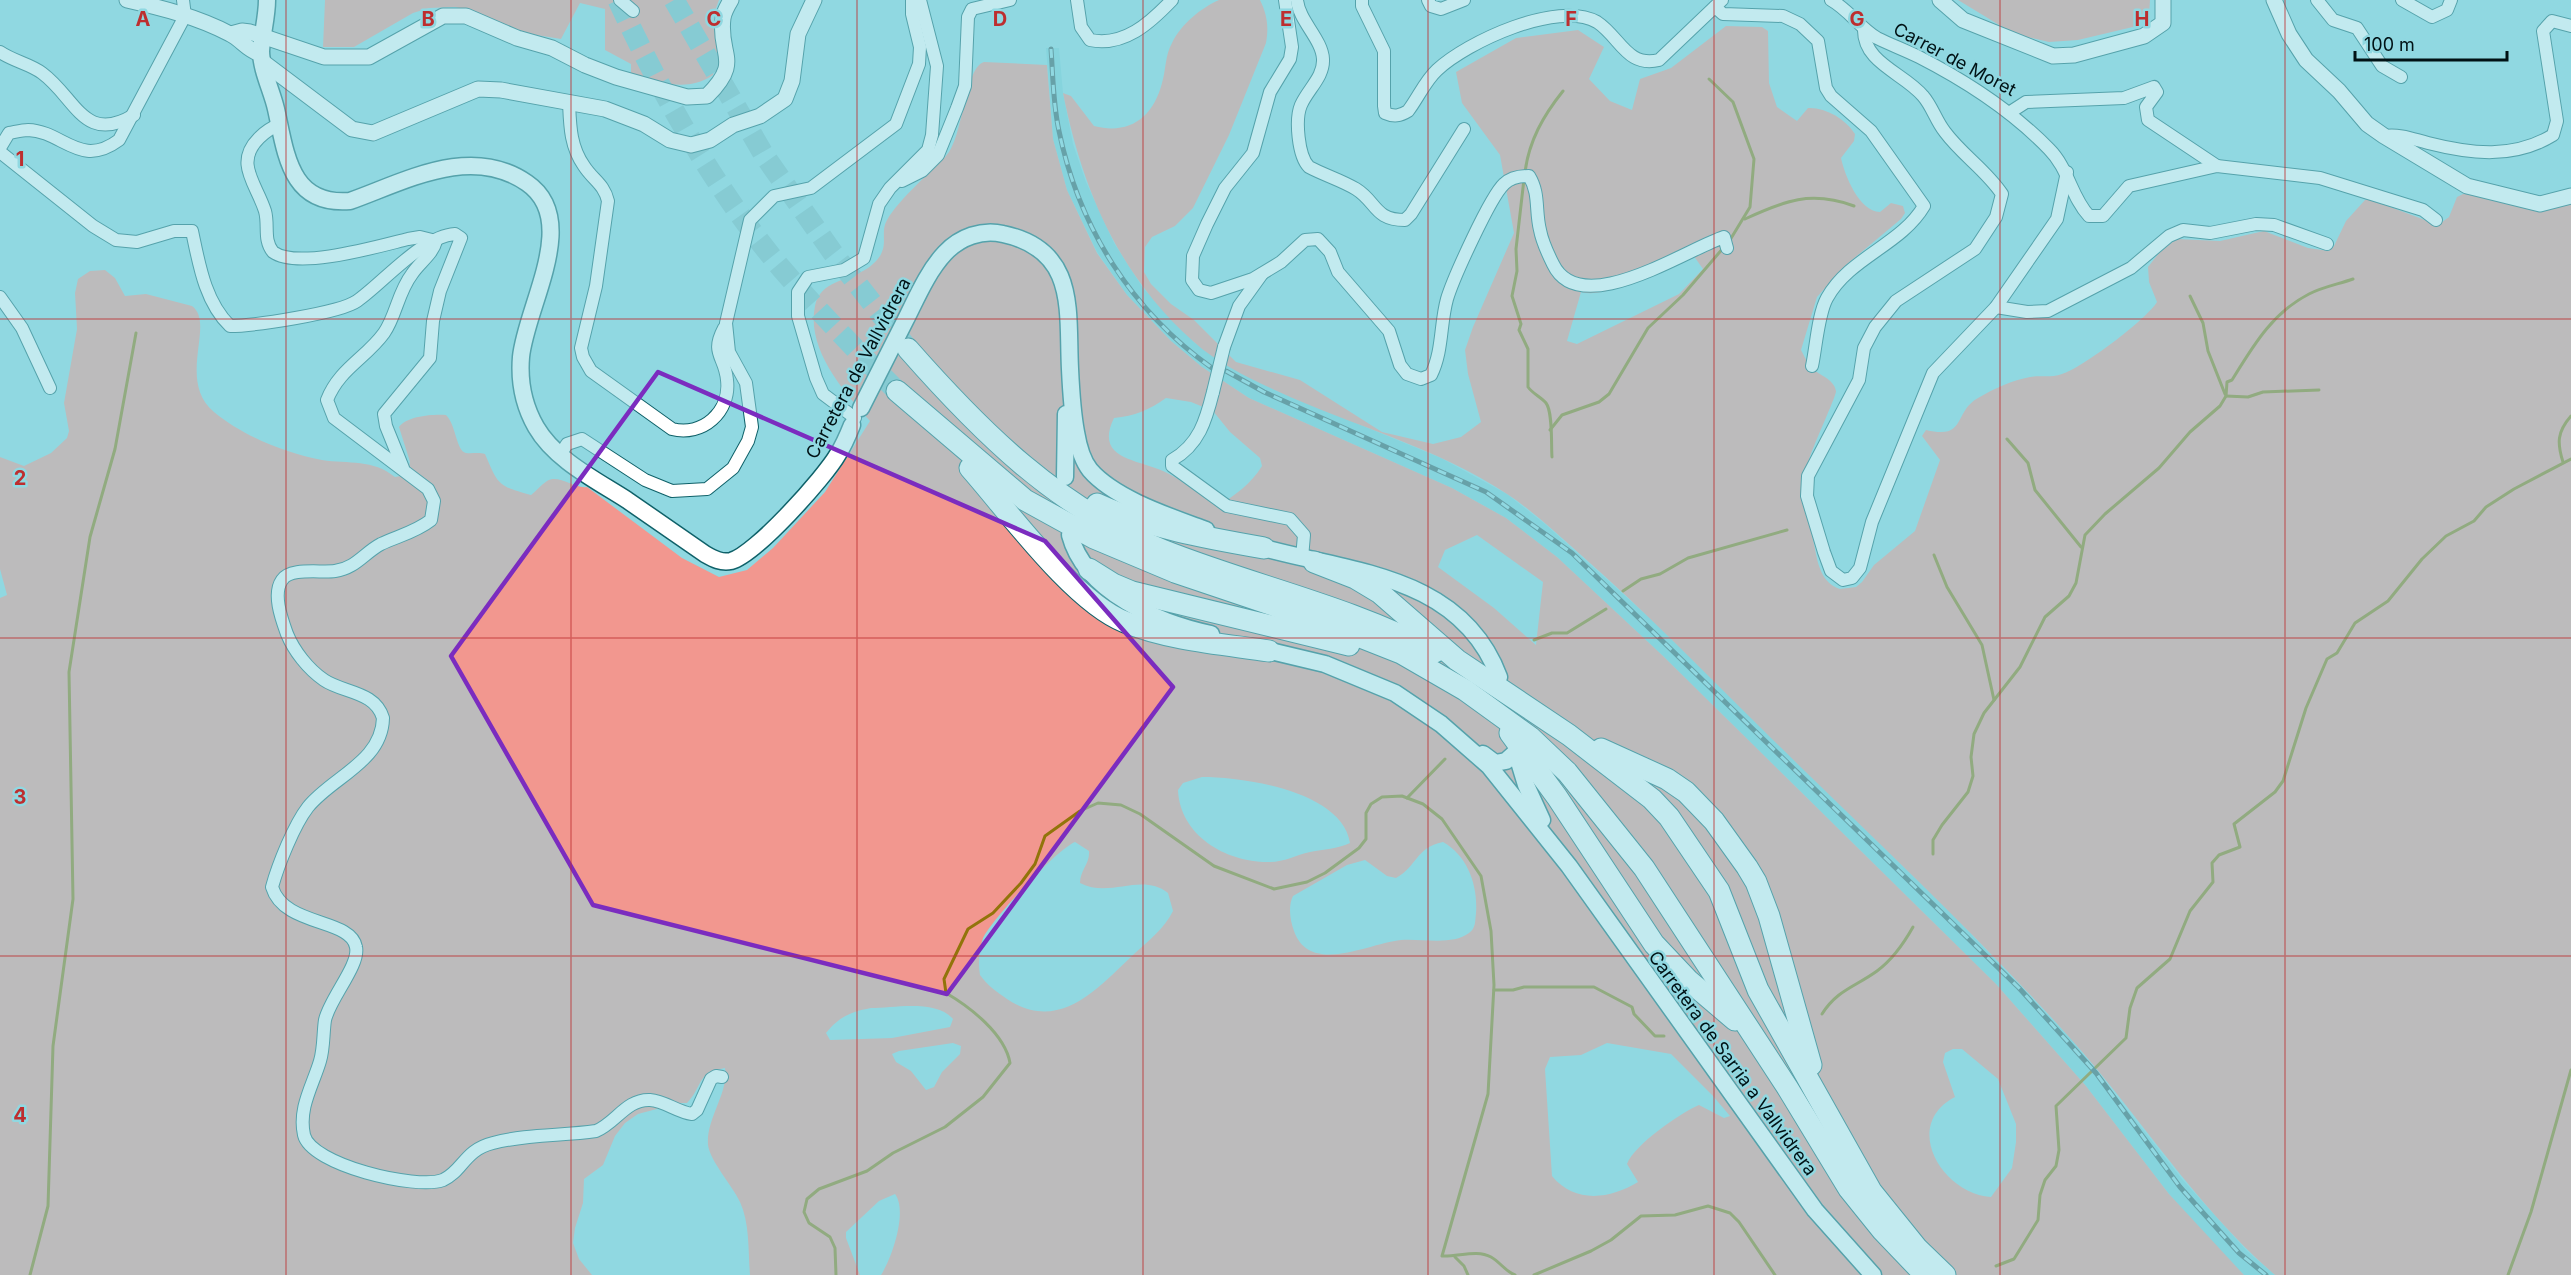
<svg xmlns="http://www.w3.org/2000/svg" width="2571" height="1275" font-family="Inter,sans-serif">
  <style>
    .built { fill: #7aced8 }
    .green { fill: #f2978f; fill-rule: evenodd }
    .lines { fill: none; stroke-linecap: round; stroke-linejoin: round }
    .stream { stroke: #92740a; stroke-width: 3 }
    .motorway-tunnel { stroke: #7abac2; stroke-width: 21; stroke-dasharray: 21 10; stroke-linecap: butt }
    .minor-casing { stroke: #0f6169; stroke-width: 14 }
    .tertiary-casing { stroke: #0f6169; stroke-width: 17 }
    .secondary-casing { stroke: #0f6169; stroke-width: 19 }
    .motorway-casing { stroke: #0f6169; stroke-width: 23 }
    .minor { stroke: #fff; stroke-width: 12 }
    .tertiary { stroke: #fff; stroke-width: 15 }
    .secondary { stroke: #fff; stroke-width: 16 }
    .motorway { stroke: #fff; stroke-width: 21 }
    .rail-casing { stroke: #375e63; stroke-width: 5 }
    .rail { stroke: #90d8e1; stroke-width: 3; stroke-dasharray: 9; stroke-linecap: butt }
    .minor-bridge-casing { stroke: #0f6169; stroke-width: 14; stroke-linecap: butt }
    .minor-bridge { stroke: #fff; stroke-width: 12 }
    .marked { fill: none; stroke: #7b2cbf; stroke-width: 4.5; stroke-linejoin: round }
    .grid { fill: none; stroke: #bd2e2f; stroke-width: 1.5; stroke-opacity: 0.55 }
    .labels { text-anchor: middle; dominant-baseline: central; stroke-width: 5; stroke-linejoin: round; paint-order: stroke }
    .street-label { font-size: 18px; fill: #001215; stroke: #90d8e1 }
    .grid-label { font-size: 20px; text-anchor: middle; font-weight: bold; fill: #bd2e2f; stroke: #90d8e1; stroke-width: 5; stroke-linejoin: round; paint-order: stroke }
  </style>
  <rect width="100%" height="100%" fill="#90d8e1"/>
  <path class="built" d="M1046,48H1059L1063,93L1073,144L1086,182L1114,243L1143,288L1195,343L1227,365L1278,391L1441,458L1507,494L1545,524L1652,620L1952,914L2072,1040L2182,1179L2247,1251L2275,1275H2244L2217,1249L2169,1194L2086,1086L1996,984L1662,655L1557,557L1506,518L1452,488L1249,398L1202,367L1171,341L1127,295L1097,252L1067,190L1053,139Z"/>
  <g class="green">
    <path d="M325,0H719L713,16L717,51L713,75C687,93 658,82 631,74V64L605,50V9L580,3L561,39L518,32L498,26L479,13L455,7L429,8L413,13L354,47H323Z"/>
    <path d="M1219,0H1260C1267,14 1269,27 1266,43L1229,135L1193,208L1175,226L1152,237L1145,247L1144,272L1151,284L1171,304L1194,320L1236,362L1300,380L1382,432L1433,444L1461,437L1481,422L1468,374L1465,350L1473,327L1514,233L1500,155L1462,103L1456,72L1516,38L1578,30L1604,47L1589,79L1610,101L1632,110L1640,79L1671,68L1726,26L1762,27L1768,31L1769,83L1777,107L1797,121L1808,108C1825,107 1846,119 1855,134L1854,141L1841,158C1845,176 1859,211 1880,212L1891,203L1903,206L1905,213L1901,219L1846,265L1817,297L1801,350C1804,355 1806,361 1810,366C1817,375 1834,378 1836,391C1837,395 1811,450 1808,463C1802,496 1809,517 1815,549C1818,565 1822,583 1840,589L1856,587L1862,582L1874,565L1915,531L1940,460L1922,436L1926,430C1967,440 1953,412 1978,398C1993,389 2013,380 2030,377C2040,375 2051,378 2062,374C2082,368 2146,320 2157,302L2149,282L2148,267L2159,253L2176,239L2220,241L2264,231L2308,248L2329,251L2334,246L2346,221L2365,200H2372L2438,225L2449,217L2457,197L2463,194L2571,199V1275H2275C2195,1206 2140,1116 2070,1038C1973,930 1866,832 1763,730C1703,671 1644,610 1581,555C1557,534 1533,511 1507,494C1436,447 1353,426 1277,391C1249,378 1217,363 1194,342C1119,276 1082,189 1063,93L1071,96L1094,126C1129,135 1153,118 1162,83C1166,70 1165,55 1172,43C1181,24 1201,8 1219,0ZM1691,252L1703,269L1679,294L1577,344L1567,341L1581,292C1610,300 1664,265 1691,252Z"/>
    <path d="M1958,0H2150L2149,15L2137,26L2078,40L2049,42L2014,34Z"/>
    <path d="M984,62L1047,65L1053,139L1067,190L1097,253L1127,295L1171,341L1202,367L1249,398L1452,488L1506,518L1557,557L1662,655L1996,984L2086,1086L2169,1194L2244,1275H881C892,1258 908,1211 895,1194L879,1201L846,1232V1238L860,1275H750C748,1251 750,1224 740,1202C732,1185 710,1161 708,1145C706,1118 729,1093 725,1068C696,1072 703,1087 687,1103H679L638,1114L625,1123L615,1136L603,1165L584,1179L583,1203L575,1228L573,1243L579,1259L592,1275H0V598L7,595L0,569V457L24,466L51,453L67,438L69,431L64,403L77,329L75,293L78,279L90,271L105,270L115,278L125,296L146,294L192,306C216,323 176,380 214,412C243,436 285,453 322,460C349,464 373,459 395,477L407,475L410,462L399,427C407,416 433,414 446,415C456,424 456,451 466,453C472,454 478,452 485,454C498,484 497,486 531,495C536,491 541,485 547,481C559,474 574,489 587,487L682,558L719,577L747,570L773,548L825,492L870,421C844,392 806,349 815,306C820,280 849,281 868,268C894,249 878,236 887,220C900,198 928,175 946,156C964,137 964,68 984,62ZM1166,398L1191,402L1213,411L1230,432L1260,458L1262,466C1251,484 1235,495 1218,506C1201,494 1182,480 1163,471C1137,459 1094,459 1114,418C1135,416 1149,410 1166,398ZM1477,535L1543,582L1536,645L1494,608L1438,567L1445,550ZM1202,777C1243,777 1342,791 1350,843C1337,849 1324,849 1310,852C1296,855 1284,862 1270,862C1227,863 1180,836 1178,790L1183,783ZM1075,842L1089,851C1090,864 1080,870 1080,883C1110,899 1141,872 1168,893L1173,911C1164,929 1148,941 1133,955C1098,988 1059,1034 1007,999C997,992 987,985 980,975C978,963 979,950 983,938C992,919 1056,850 1075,842ZM1443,842C1468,856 1478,886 1476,913C1475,921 1476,928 1469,933C1452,946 1420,938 1401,940C1369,943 1310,976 1294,931C1290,920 1288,906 1293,896L1347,865L1365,860L1387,876L1396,878C1417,867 1415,848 1443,842ZM871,1008C894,1008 936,999 953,1019L950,1027L892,1038L830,1040L826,1033C839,1017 850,1012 871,1008ZM953,1043L961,1046L960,1054L942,1072L934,1087L926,1090L911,1071L896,1062L892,1054L899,1051ZM1607,1043L1671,1054L1713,1096L1730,1116L1724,1118L1699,1105C1680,1113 1634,1145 1627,1164L1638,1182C1610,1199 1575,1204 1552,1176L1545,1069L1550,1057L1581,1055ZM1953,1049H1962L1998,1079L2016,1124V1142L2012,1168L1991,1197C1942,1194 1901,1125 1955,1097L1943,1062L1945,1053Z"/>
  </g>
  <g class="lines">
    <g class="stream">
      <path d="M1709,79L1733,102L1754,159L1750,207L1730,240"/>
      <path d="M1525,172C1529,141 1543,116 1563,91"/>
      <path d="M1524,179L1516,249L1517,271L1512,296L1521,324L1519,330L1528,349V387C1533,394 1541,397 1546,403C1553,412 1551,445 1552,457"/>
      <path d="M1745,219C1784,201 1811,190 1854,206"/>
      <path d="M2190,296L2203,323L2208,351L2225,394"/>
      <path d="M2226,396L2248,397L2263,392L2319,390"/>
      <path d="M1550,430L1562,415L1599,402L1609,394L1648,328L1683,295L1724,247"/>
      <path d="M2007,439L2028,463L2035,490L2081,547"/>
      <path d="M2563,462C2557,443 2557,432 2571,416"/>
      <path d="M1934,555L1947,587L1982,645L1994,700"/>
      <path d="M1623,591L1641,579L1660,574L1688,558L1787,530"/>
      <path d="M1534,640L1552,633H1567L1606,609"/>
      <path d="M1407,798L1445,759"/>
      <path d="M1933,854V840L1942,825L1968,792L1973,776L1971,757L1974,734L1984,713L2020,667L2045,617L2069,596L2076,583L2085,535L2105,514L2159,468L2190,432L2220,406L2226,396L2227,382L2232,380C2253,346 2272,313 2309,294C2322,287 2339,284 2353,279"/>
      <path d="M1494,990H1513L1524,987H1594L1632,1007L1634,1014L1655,1036H1664"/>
      <path d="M1822,1014C1837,990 1855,987 1877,971C1892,960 1904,943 1913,927"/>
      <path d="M1455,1257L1464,1266L1468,1275"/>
      <path d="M1996,1266L2014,1259L2038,1220L2040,1195L2045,1180L2056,1166L2059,1150L2056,1106L2126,1038L2130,1008L2137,988L2170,959L2190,911L2213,882L2212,863L2219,855L2240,847L2234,824L2275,792L2283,781L2306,708L2327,659L2337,653L2355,623L2388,601L2422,559L2446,536L2474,521L2486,507L2514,489L2571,459"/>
      <path d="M30,1275L48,1206L53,1046L73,899L69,672L90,537L115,449L136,333"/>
      <path d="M836,1275L835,1248L830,1237L809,1223L804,1212L807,1199L819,1189L867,1171L893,1153L945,1127L983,1097L1010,1063C1005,1034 970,1007 946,993L944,979L968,929L993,913L1021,883L1035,864L1045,836L1080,811L1098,803L1121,805L1140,814L1214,866L1274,889L1307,882L1325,873L1359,848L1366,839V813L1371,804L1382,797L1402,796L1423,804L1442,819L1481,876L1491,931L1494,985L1488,1094L1442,1256C1458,1257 1477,1249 1491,1257C1500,1262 1505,1271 1515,1275"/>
      <path d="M1534,1275L1591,1251L1611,1240L1641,1216L1675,1215L1708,1206L1730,1213L1739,1222L1775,1275"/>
      <path d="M2508,1275L2531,1212L2571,1070"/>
    </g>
    <g class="motorway-tunnel">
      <path d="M618,0C661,94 715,189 781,268C818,311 857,351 897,391"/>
      <path d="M674,0L764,155L833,253L908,349"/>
    </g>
    <g class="minor-casing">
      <g id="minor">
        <path d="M620,0L633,11"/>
        <path d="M1077,0L1081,27L1090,40C1124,47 1150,23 1172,0"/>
        <path d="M1285,0L1292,47L1290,59L1270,92L1253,153L1225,188L1207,224L1193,256L1192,280L1199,290L1211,293L1253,279L1281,262L1305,240L1318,239L1330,252L1338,272L1389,331L1400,365L1407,374L1421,379L1431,375C1443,351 1440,324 1447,299C1453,279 1490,197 1504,184C1511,177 1520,176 1529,176C1540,194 1535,210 1540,230C1542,241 1548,254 1553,264C1580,321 1685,250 1724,237L1727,248"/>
        <path d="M1297,0C1299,21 1322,39 1323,59C1324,77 1308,89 1301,105C1295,119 1298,156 1309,167C1324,175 1341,180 1356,189C1377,202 1374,220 1405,220L1411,214L1464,129"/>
        <path d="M1362,0V6L1384,51V106L1385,113C1394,117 1400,116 1408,111C1418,98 1425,81 1437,70C1467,42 1557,0 1597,22C1620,37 1627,68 1659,60L1722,0"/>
        <path d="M1428,0L1431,6L1441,9L1464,0"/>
        <path d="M1831,0C1849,10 1860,28 1877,38C1891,45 1905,50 1919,57C1966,81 2012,111 2049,149C2069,169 2071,197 2089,216H2103L2129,186L2217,166L2320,178L2423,210L2436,220"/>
        <path d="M2317,0L2333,20L2357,28L2382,66L2401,77"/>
        <path d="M2402,0L2432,17L2447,10L2451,0"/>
        <path d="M1715,7L1723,14L1783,16L1800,24L1818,41L1826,88L1831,96L1871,131L1924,206C1901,245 1850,257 1827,298C1818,314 1816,348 1812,366"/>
        <path d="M1864,29C1863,63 1904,73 1923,96C1932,106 1936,121 1945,132C1962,155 1986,170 2002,194L1996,217L1975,249L1896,301L1875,327L1864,348L1859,380L1808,476L1807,496L1824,552L1831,571L1843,580L1852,578L1860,568L1872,522L1933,373L1996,307L2057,219L2067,172"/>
        <path d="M0,52C13,61 30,64 42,73C76,98 84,145 134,115"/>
        <path d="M569,102C570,125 570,146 584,166C593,180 604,184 608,201L596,286L581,348L583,357L591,371L672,429C702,437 731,412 727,380C725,356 710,354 724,328"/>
        <path d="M2009,113L2026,102L2124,98L2154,87L2157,92L2146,107L2148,120L2217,166"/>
        <path d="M279,125C270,128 265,132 259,138C234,163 256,183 265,211C269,225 263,240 273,252C298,270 379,246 408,239L420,237L436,241"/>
        <path d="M2384,136C2401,134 2412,139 2428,143C2471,154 2514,159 2553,135L2557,121L2543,31L2552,21L2571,26"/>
        <path d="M0,148L9,133C15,132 22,130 28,130C63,131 80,169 119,140L185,16L183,0"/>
        <path d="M0,152L93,226L116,240L137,242L174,231H192C199,264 205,302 230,326C253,326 340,313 357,301C383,283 422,236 455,234L461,238L440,291L433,321L430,358L384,414L386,426L403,468"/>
        <path d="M902,181L922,171L938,155L957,108L965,86L968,17L972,9L1010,0"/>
        <path d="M436,241C433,254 419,263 412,274C398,292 396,316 384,333C366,358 339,369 327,400L334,418L428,489L434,501L431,520C416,532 398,536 381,544C364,553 356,568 335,571C321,573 290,567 282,580C272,594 282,620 287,634C294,651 308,669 324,680C343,693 375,691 383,718C382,762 332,777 308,807C294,825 278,865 272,887C284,927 351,918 356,947C360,965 330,998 325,1020C323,1033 324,1048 320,1061C313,1085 298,1108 304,1135C311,1165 416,1190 443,1180C463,1171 464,1150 493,1143C527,1134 562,1136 596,1131C616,1123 626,1099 650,1100C665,1101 677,1112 692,1114L697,1110L711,1079L716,1076L722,1077"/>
        <path d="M0,297L22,328L50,388"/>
        <path d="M1996,307L2027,312L2048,311L2131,268L2169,236L2183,230L2210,233L2256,224L2274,225L2327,244"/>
        <path d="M1224,347L1239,306L1262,274"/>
        <path d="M1213,392C1206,420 1199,445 1172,460V466L1227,506L1290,519L1304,535L1302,558"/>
        <path d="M855,418L823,394L816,378L798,316V292L808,277L844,270L864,258L879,204L890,188L928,150L932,135L937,66L920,0"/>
        <path d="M560,455L567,444L582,439L645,480L672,491L707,489L733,468L748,441L752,427L746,383L729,352L726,323L750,220L774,196L811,188L896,124L919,64L920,47L912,14V0"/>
      </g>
    </g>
    <g class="tertiary-casing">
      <g id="tertiary">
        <path d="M127,0C162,8 198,17 230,34C242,40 248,51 261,54"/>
        <path d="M1940,0L1963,20L2053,56L2074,55L2144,36L2163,23V0"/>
        <path d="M2274,0L2289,34L2306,60L2339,91L2367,124L2384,136L2467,186L2540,204L2571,196"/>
        <path d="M231,34L242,31L250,32L324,57H369L443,16H466L517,38L552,48L585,65L616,77L687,97L707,96C743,60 718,56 723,18C724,12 728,5 731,0"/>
        <path d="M263,62L352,129L373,133L478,89L501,90L605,109L644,124L670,140L691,145L710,140L733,125L760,116L785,99L792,81L798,34L814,0"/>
      </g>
    </g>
    <g class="secondary-casing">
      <g id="secondary">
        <path d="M267,0C267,17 262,34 261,51C261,70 272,91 276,109C286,154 290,206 350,201C406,181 471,144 527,183C581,220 526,306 521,357C519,381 524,406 536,427C555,460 596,480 627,500C653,518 679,536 705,554C714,559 721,563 731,561C755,555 825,477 838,454C844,445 848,435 852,425"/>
        <path d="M861,408C876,378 891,349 906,319C917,297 928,271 945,253C960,237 982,229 1003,234C1078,250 1067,311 1070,369C1071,390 1072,411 1076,432C1078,444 1082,460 1090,470C1115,499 1171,517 1206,530"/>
        <path d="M1065,477L1066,414"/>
        <path d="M1070,535C1085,592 1159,623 1211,634"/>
        <path d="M1253,545C1344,572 1460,572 1499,677"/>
        <path d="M1258,648L1325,664L1395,693L1441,724L1489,766L1569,866L1815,1210L1873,1275"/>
        <path d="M1483,754L1495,763L1506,761L1516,752L1526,785L1542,820"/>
      </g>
    </g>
    <g class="motorway-casing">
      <g id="motorway">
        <path d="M908,349C981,432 1057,508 1162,550C1252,586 1349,606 1435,652"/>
        <path d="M897,391L1025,500L1094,538L1175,572L1320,621L1401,653L1465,690L1530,737L1567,772L1644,868L1787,1087L1849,1189L1882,1230L1925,1275"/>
        <path d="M970,468C1008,511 1074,602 1125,622C1169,640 1222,644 1269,651"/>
        <path d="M1097,504C1149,528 1207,538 1264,548"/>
        <path d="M1314,562L1355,578L1380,593L1457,660L1569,735L1652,799L1669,817L1719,891L1758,990L1871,1191L1917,1248L1945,1275"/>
        <path d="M1089,569L1113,584L1132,592L1349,645"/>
        <path d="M1510,733L1557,797L1654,944L1688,980L1735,1020"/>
        <path d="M1601,749L1667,779L1686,792L1714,821L1747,867L1756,882L1769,916L1811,1065"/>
      </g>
    </g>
    <use href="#minor" class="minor"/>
    <use href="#tertiary" class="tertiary"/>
    <use href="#secondary" class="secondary"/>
    <use href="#motorway" class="motorway"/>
    <g class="rail-casing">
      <g id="rail">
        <path d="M1051,49C1053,76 1053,104 1059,131C1079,228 1132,311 1212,368"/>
        <path d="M1226,371L1264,392L1486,492L1572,553L2019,988L2096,1073L2180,1187L2239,1253L2266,1275"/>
      </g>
    </g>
    <use href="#rail" class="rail"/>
    <g class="minor-bridge-casing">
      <path id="minor-bridge" d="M1213,392L1224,347"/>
    </g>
    <use href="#minor-bridge" class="minor-bridge"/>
  </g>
  <path d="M0 0H2571V1275H0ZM658,372L1045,541L1173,687L947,994L593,905L451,656Z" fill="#90d8e1" fill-opacity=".55" fill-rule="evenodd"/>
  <path class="marked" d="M658,372L1045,541L1173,687L947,994L593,905L451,656Z"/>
  <path class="grid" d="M286,0V1275M571,0V1275M857,0V1275M1143,0V1275M1428,0V1275M1714,0V1275M2000,0V1275M2285,0V1275M0,319H2571M0,638H2571M0,956H2571"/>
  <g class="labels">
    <g class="street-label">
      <text transform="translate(1955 59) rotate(28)">Carrer de Moret</text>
      <text transform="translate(858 368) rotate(-62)">Carretera de Vallvidrera</text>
      <text transform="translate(1733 1063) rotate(54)">Carretera de Sarria a Vallvidrera</text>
    </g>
  </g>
  <g class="grid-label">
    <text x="143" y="26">A</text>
    <text x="428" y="26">B</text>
    <text x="714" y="26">C</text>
    <text x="1000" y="26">D</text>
    <text x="1286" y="26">E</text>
    <text x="1571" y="26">F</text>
    <text x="1857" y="26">G</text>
    <text x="2142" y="26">H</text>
    <text x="20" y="166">1</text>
    <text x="20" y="485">2</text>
    <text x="20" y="804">3</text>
    <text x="20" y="1122">4</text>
  </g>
  <path d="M2355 51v9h152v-9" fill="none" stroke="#001215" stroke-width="3"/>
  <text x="2364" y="51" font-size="18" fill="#001215" stroke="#90d8e1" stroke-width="4.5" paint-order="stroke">100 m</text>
</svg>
